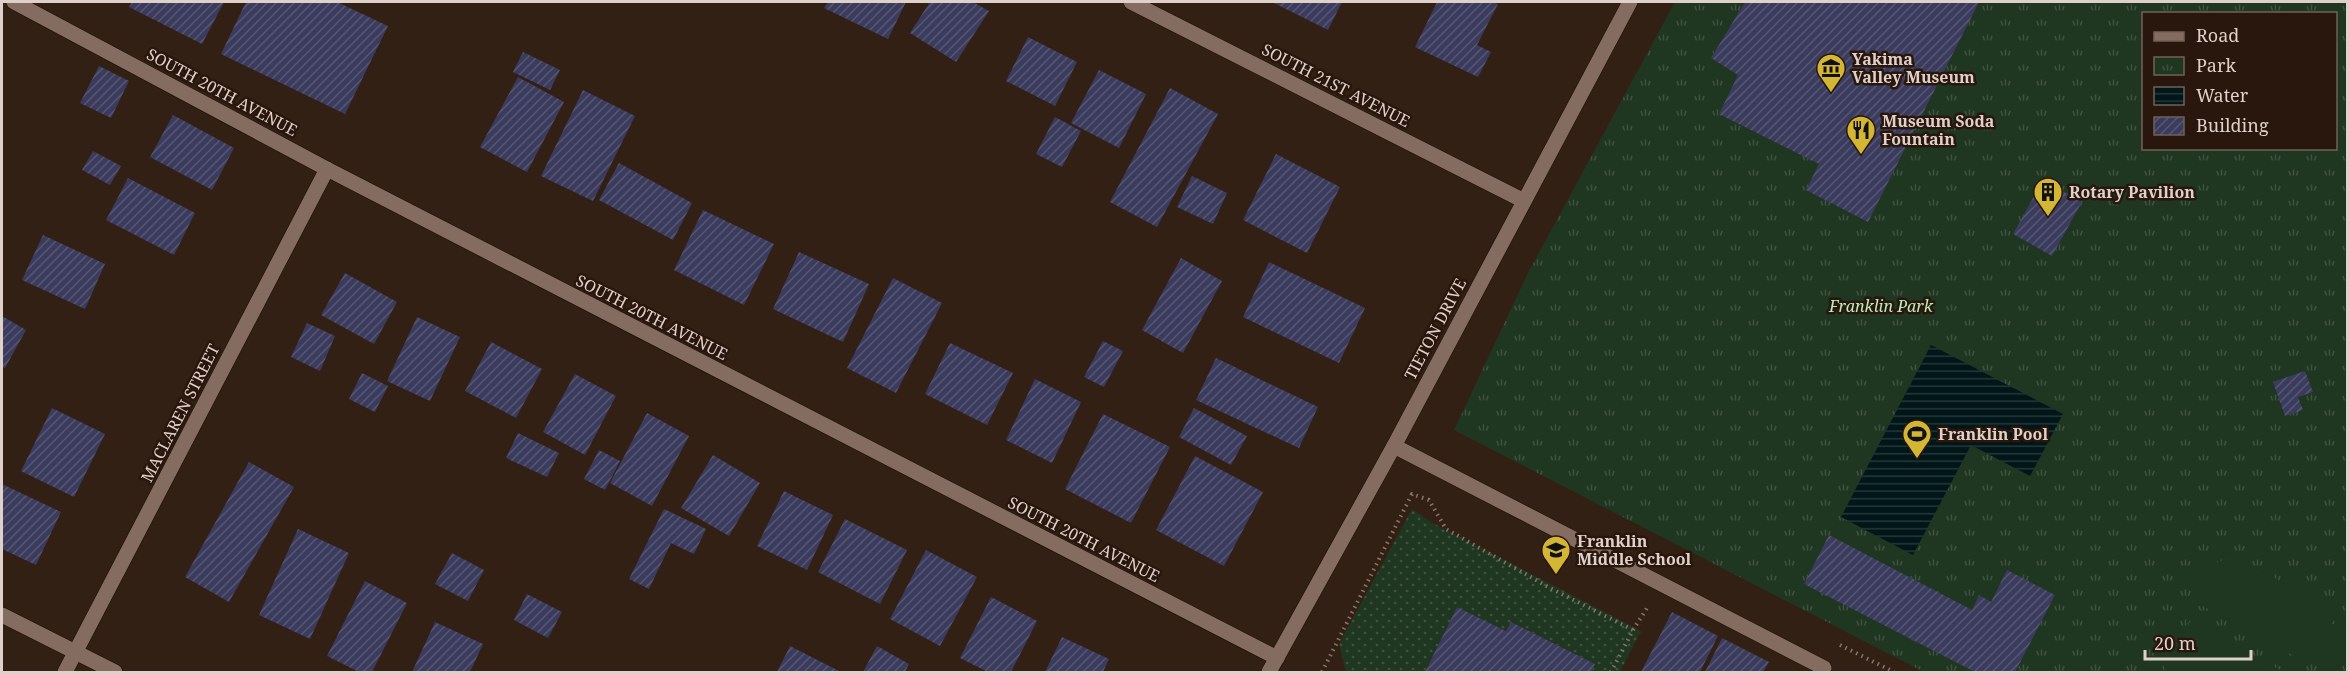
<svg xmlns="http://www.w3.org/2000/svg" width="2349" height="674" font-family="'Noto Serif',serif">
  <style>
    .grass { fill: url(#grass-dots) }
    .park { fill: url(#park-tufts); fill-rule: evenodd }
    .pitch { fill: #1f3621 }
    .water { fill: url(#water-rules) }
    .building { fill: url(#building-hatch) }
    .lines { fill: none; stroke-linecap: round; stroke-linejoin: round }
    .lane-casing { stroke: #1a0902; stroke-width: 16 }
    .street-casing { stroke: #1a0902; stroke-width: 16 }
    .secondary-casing { stroke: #1a0902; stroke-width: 16 }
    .path { stroke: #85756c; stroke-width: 4; stroke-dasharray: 1.5 4.5; stroke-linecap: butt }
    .lane { stroke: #846c60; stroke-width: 15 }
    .street { stroke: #846c60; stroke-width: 15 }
    .secondary { stroke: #846c60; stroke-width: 15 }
    .labels { text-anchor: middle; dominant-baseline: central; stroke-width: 5; stroke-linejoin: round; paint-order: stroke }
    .poi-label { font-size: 16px; font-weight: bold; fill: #dfd1ca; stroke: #29160c; text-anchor: start }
    .street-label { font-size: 16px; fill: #dfd1ca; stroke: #29160c }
    .park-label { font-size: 16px; font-style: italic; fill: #baf0bd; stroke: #29160c }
  </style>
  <defs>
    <pattern id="grass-dots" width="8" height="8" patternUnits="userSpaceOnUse" patternTransform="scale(1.5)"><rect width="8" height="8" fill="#1f3621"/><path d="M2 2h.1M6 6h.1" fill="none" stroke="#3f5240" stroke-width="1.8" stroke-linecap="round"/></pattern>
    <pattern id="park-tufts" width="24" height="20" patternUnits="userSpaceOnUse" patternTransform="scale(1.5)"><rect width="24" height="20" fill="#1f3621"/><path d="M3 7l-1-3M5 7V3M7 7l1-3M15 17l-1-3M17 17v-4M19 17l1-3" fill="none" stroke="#3f5240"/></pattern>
    <pattern id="water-rules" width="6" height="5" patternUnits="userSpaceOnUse" patternTransform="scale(1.5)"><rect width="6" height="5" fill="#001619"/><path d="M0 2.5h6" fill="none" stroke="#253739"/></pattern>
    <pattern id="building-hatch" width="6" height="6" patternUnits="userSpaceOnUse" patternTransform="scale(1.5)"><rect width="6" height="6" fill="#3a3b5d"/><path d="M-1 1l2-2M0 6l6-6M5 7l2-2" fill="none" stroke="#565673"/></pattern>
  </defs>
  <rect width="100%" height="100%" fill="#332015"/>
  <path class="grass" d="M1412,509L1431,522L1641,631L1620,672H1591L1595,664L1511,622L1506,631L1457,607L1425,672H1346L1339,644Z"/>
  <path class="park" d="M1675,2H2347V672H1924L1454,430L1528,273ZM2144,14H2336V148H2144Z"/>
  <g class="pitch">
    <path d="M2227,552L2337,612L2331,623L2347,632V639L2336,662L2316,651L2309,664L2199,604L2205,592L2187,582L2202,554L2220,563Z"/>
    <path d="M2190,622L2284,672H2163L2169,661L2151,652L2166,624L2184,633Z"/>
  </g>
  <path class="water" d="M1931,345L2063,414L2030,476L1971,445L1913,555L1841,517Z"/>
  <g class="building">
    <path d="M132,2H224L202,44L129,7Z"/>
    <path d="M246,2H337L388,26L345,114L221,54Z"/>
    <path d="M828,2H906L888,39L824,8Z"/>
    <path d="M930,2H973L989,11L956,62L910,33Z"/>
    <path d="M1272,2H1342L1328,30Z"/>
    <path d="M1437,2H1493L1498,4L1477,45L1491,52L1478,77L1415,47Z"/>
    <path d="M1745,2H1979L1868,222L1806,190L1819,164L1719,114L1738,75L1711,58Z"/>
    <path d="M1028,37L1077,62L1055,106L1006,81Z"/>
    <path d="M523,52L560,70L550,90L513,72Z"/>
    <path d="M99,66L129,81L111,118L80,103Z"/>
    <path d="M1099,70L1146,94L1119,148L1071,123Z"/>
    <path d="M518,77L564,102L527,172L480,147Z"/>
    <path d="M1170,88L1218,114L1157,227L1110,202Z"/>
    <path d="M583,90L635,116L593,201L541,176Z"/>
    <path d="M173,115L234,148L212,190L150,157Z"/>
    <path d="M1055,117L1081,131L1062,167L1036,154Z"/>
    <path d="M93,151L121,166L110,185L82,170Z"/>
    <path d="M1276,154L1340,187L1307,253L1243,220Z"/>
    <path d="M619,163L692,203L673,240L599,200Z"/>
    <path d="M1192,176L1227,193L1213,224L1177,207Z"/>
    <path d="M128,178L195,213L174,255L106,220Z"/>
    <path d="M2043,180L2082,202L2052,256L2013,234Z"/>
    <path d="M703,210L774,244L744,305L674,270Z"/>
    <path d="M43,235L105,264L85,309L22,280Z"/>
    <path d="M799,252L869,284L843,342L773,309Z"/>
    <path d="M1181,258L1222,281L1183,353L1142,330Z"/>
    <path d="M1269,262L1365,308L1339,363L1243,317Z"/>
    <path d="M345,273L397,302L374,344L321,315Z"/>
    <path d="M893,278L942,303L896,393L847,368Z"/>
    <path d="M2,316L26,330L5,368L2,367Z"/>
    <path d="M417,317L460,337L430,401L387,381Z"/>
    <path d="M307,323L335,336L320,371L291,357Z"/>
    <path d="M1103,341L1123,351L1104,387L1084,377Z"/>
    <path d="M491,342L542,369L516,418L465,391Z"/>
    <path d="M950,343L1013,373L987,425L925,394Z"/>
    <path d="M1216,358L1318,407L1299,448L1196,400Z"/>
    <path d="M2305,371L2313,392L2298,397L2303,410L2285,416L2273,382Z"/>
    <path d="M362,373L388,386L375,412L349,399Z"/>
    <path d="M575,374L616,396L585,455L543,432Z"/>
    <path d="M1035,379L1081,402L1052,463L1006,440Z"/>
    <path d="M52,408L105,434L74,497L21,471Z"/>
    <path d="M1194,408L1247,436L1231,465L1179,437Z"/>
    <path d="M647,413L689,436L652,506L610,483Z"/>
    <path d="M1103,414L1170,447L1131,523L1065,489Z"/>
    <path d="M518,433L559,453L547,477L506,458Z"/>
    <path d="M599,450L620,461L605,490L584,479Z"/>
    <path d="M713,455L760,483L729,536L681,508Z"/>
    <path d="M1195,456L1263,492L1224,566L1156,530Z"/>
    <path d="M249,462L294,487L229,602L185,577Z"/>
    <path d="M2,484L61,512L36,565L2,549Z"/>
    <path d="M784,491L833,515L807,570L757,546Z"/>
    <path d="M664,509L706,529L694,554L671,543L649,589L629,579Z"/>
    <path d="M845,519L907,550L880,604L818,572Z"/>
    <path d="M298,529L349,553L310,639L259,615Z"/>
    <path d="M1829,535L1972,610L1979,595L1991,602L2007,570L2055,595L2015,672H1975L1804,584Z"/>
    <path d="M926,550L977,577L940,646L890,619Z"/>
    <path d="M452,553L484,570L468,601L435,584Z"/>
    <path d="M365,581L407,603L372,672H359L327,656Z"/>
    <path d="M527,594L562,612L548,638L514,620Z"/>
    <path d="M991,597L1037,621L1011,672H988L960,658Z"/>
    <path d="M1457,607L1506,631L1511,622L1595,664L1591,672H1425Z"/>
    <path d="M1672,612L1718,636L1700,672H1641Z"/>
    <path d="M435,622L483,644L470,672H412Z"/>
    <path d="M1062,637L1109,659L1103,672H1045Z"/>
    <path d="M1722,638L1769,662L1763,672H1705Z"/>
    <path d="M790,646L841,672H777Z"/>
    <path d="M877,646L909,664L905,672H863Z"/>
  </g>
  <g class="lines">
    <g class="lane-casing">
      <path id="lane" d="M1394,446L1824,668"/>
    </g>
    <g class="street-casing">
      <g id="street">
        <path d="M14,2L327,169L1277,658"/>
        <path d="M1131,2L1524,201"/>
        <path d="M2,615L115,672"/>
        <path d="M65,672L327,169"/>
      </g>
    </g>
    <g class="secondary-casing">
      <path id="secondary" d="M1269,672L1394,446L1630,2"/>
    </g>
    <g class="path">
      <path d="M1633,630L1649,605"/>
      <path d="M1840,645L1894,672"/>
      <path d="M1322,672L1412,494L1429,500L1446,529L1550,588L1633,630L1611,672"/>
    </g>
    <use href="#lane" class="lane"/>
    <use href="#street" class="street"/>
    <use href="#secondary" class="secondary"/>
  </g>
  <defs>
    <g id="museum-pin" transform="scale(1.5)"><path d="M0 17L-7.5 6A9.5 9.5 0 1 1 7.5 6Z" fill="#d4b635" stroke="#29160c"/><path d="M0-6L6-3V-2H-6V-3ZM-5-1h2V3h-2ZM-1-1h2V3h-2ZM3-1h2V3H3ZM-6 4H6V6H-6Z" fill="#111"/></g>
    <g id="restaurant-pin" transform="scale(1.5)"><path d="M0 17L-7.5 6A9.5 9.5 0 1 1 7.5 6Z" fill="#d4b635" stroke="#29160c"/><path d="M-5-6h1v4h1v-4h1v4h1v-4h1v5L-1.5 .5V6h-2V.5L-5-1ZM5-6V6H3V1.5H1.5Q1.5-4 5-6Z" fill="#111"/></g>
    <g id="building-pin" transform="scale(1.5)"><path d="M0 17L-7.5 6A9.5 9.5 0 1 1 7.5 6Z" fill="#d4b635" stroke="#29160c"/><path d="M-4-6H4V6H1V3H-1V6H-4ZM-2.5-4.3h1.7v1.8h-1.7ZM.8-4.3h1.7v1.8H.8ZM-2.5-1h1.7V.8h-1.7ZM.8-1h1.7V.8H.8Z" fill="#111"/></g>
    <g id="stadium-pin" transform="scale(1.5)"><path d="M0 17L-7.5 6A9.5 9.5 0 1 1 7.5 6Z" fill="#d4b635" stroke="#29160c"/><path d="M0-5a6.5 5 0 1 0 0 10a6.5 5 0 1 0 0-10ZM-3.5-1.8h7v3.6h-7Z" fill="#111"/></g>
    <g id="school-pin" transform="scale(1.5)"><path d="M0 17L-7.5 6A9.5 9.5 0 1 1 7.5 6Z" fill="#d4b635" stroke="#29160c"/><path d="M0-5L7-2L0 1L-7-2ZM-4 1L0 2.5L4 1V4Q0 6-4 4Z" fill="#111"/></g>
  </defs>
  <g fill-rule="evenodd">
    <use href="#museum-pin" x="1831" y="68"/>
    <use href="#restaurant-pin" x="1861" y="130"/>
    <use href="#building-pin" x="2048" y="192"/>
    <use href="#stadium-pin" x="1917" y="434"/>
    <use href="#school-pin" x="1556" y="550"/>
  </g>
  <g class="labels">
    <g class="poi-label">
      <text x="1852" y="59">Yakima<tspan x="1852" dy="18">Valley Museum</tspan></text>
      <text x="1882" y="121">Museum Soda<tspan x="1882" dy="18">Fountain</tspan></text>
      <text x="2069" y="192">Rotary Pavilion</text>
      <text x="1938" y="434">Franklin Pool</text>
      <text x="1577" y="541">Franklin<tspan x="1577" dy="18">Middle School</tspan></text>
    </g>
    <g class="street-label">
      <text transform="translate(1336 85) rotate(27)">SOUTH 21ST AVENUE</text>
      <text transform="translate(222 92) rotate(28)">SOUTH 20TH AVENUE</text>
      <text transform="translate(652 317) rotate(27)">SOUTH 20TH AVENUE</text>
      <text transform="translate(1435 329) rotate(-62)">TIETON DRIVE</text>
      <text transform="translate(180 413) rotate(-63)">MACLAREN STREET</text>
      <text transform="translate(1084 539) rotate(27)">SOUTH 20TH AVENUE</text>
    </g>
    <g class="park-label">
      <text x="1881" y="306">Franklin Park</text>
    </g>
  </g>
  <rect width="2349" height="674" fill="none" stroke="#dfd1ca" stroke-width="6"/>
  <rect x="2142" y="12" width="195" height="138" fill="#29160c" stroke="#726158" stroke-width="1.5"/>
  <rect x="2154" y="32" width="30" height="9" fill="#846c60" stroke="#726158" stroke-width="1.5"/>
  <text x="2196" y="42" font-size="18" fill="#dfd1ca">Road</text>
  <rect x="2154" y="57" width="30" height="18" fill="url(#park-tufts)" stroke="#726158" stroke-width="1.5"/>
  <text x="2196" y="72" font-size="18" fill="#dfd1ca">Park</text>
  <rect x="2154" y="87" width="30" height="18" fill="url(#water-rules)" stroke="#726158" stroke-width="1.5"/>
  <text x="2196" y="102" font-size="18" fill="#dfd1ca">Water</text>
  <rect x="2154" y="117" width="30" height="18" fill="url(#building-hatch)" stroke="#726158" stroke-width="1.5"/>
  <text x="2196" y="132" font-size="18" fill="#dfd1ca">Building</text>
  <path d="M2145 650v9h106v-9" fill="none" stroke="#dfd1ca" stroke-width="3"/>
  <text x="2154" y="650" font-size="18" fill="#dfd1ca" stroke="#29160c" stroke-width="4.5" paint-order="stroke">20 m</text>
</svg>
